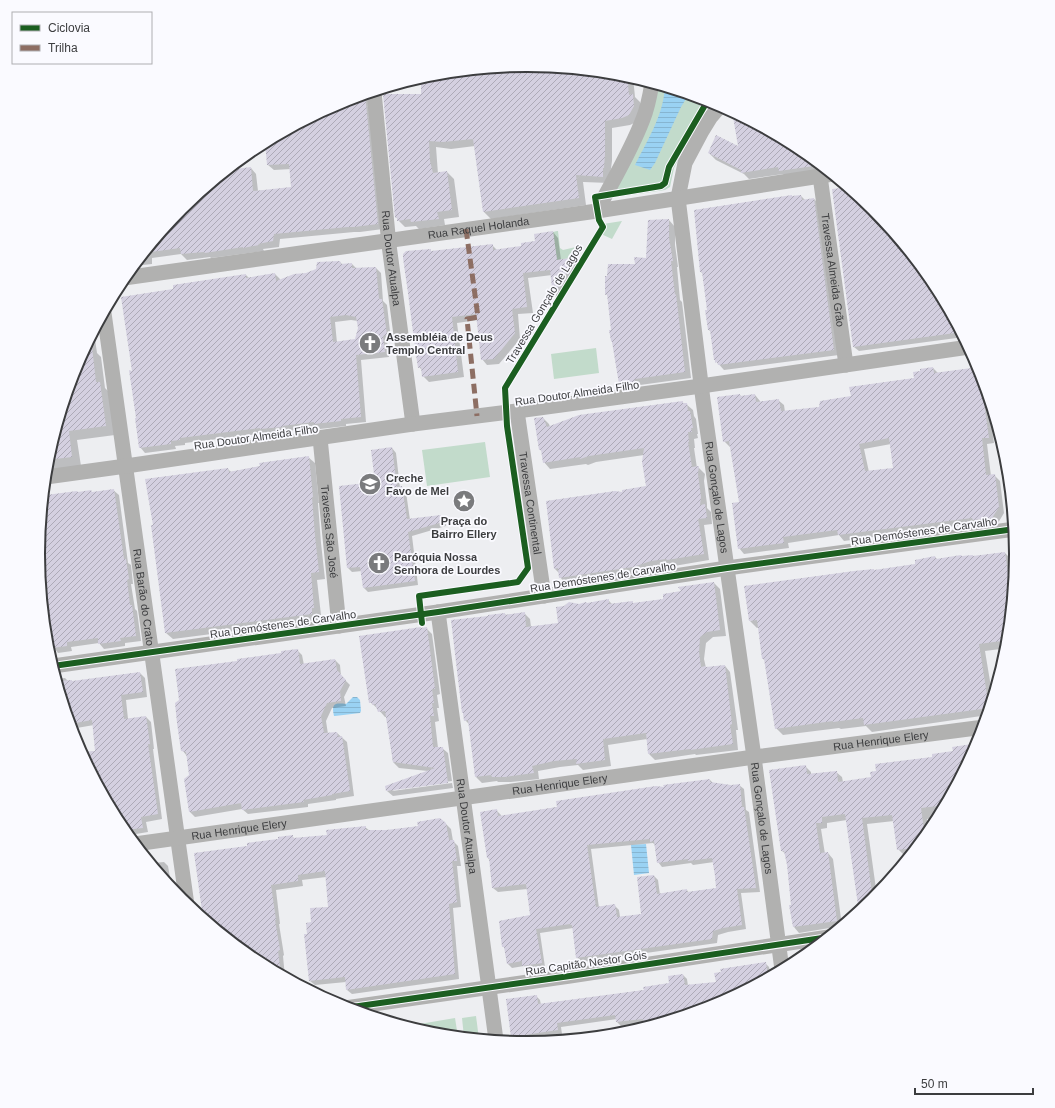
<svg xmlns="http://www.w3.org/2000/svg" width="1055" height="1108" font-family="Helvetica,sans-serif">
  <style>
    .green { fill: #c2dbcb }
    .water { fill: url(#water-rules) }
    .shadow { fill: #0003; fill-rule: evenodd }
    .building { fill: url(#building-hatch); fill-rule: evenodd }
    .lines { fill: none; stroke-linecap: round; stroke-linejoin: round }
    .minor { stroke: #b1b1b0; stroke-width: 15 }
    .quiet { stroke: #8d6e63; stroke-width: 5; stroke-dasharray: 10 5; stroke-linecap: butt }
    .cycleway-casing { stroke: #fafaff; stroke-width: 8 }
    .cycleway { stroke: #1b5e20; stroke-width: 6 }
    .labels { text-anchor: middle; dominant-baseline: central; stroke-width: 3.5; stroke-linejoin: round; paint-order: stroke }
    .street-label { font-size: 11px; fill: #3c3d3f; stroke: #fafaff }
    .poi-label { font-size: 11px; font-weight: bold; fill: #3c3d3f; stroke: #fafaff; text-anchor: start }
    .rim { fill: none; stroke: #3c3d3f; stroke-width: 2 }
  </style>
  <defs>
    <pattern id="water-rules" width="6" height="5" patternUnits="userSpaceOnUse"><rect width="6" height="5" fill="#9ad2f3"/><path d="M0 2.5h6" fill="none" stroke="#86b5d1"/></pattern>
    <pattern id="building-hatch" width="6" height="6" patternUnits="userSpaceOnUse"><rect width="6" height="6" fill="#d4d0e0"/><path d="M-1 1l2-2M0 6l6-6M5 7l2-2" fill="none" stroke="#adaab7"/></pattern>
  </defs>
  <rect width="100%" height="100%" fill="#edeef1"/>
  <g class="green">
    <path d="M658,85L711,100L696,124L674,168L670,187L665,190L618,197L614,192Z"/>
    <path d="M622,221L612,239L601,234L605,227L603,224Z"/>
    <path d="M557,231H558L560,248L563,250L580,246L584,248L573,265L572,258L557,260L553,232Z"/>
    <path d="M596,348L599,373L554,379L551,354Z"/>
    <path d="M485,442L490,477L427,486L422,450Z"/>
    <path d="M476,1016L479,1039L464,1037L462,1018Z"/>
    <path d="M455,1018L458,1037L432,1034L408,1027V1026Z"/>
  </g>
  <g class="water">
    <path d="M665,87L689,94L681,107L655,163L650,170L635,165C648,139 663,116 665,87Z"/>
    <path d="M353,697H357L360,700L361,711L360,713L335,716H334C331,703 335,703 346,704Z"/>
    <path d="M646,844L649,873L634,875L631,845Z"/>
  </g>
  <g class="shadow">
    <path d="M587,70L623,74L633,77L635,97L640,102V114L636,122L630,125L612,128V161L609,183L583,182L586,205L491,219L484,212L475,146L451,149L436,147L438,174L447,172L454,179L459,217L444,219L445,225L419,229L416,226L405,227L398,220L396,217L422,95V77L437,73H457L473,74L486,71L489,74L560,73Z"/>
    <path d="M372,92L383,229L360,232H354L280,239L279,247L263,249L264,251L211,258L210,257L187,260L181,254L152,258V264L134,266L182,208L226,171L251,168L256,174L258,191L292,188L291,169L274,170L268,165L266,142L340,102Z"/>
    <path d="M733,112L800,147L824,167V172L787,177L783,174L749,179L744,174L716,160L709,153L739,148Z"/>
    <path d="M801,196L805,200L814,199L819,204L839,355L724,370L715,360L711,332L709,330L706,311H708L703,274L701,272Z"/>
    <path d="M669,220L675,227V245L678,267H677L680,300L682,302L691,378L640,385V388L626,390L620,384L609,297L606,294V277L636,265L647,259Z"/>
    <path d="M553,232L558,238L561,260L576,258L581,263L560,300L554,295L552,275L528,278L533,313L518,314L520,339L499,364L487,365L482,359L478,320L457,323L464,377L429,382L423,376V371L419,367L430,250L432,252L492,245L497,250L523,247L536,242Z"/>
    <path d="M340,262L343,265L352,264L357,269L376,268L381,273L383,301L387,305L391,340L387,341L389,357L361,360L366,422L346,424V426L320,429L319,427L287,431V432L266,434L265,433L185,443V445L175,446L176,449L145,453L140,447L133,372L174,290L246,275L249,278L275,274L280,279V281L306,274ZM351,320L358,321L360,340L337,343L335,322Z"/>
    <path d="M935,282L964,337L859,351L854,347Z"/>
    <path d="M94,332L97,353L101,357L105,388L109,392L115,435L77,440L81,466L46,471L47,458L75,366Z"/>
    <path d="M933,368L938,373L979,368L981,370L986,388L994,443L987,444L991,476L994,475L1000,481L1004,513L998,523L980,525L977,523L844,541L839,535L788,543L789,548L744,554L739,548L740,503L731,446L730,447L724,441L740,395L742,397L755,395L760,401V402L778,400L784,405L785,412L820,408L852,397L915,379ZM891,444L894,469L869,472L864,449Z"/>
    <path d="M682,402L685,404H686L693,410L694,416L696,419L698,434H697L698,438L694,439L695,448H694L697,468L698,467L705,474L704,481L707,504V508L711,512L712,524L704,525L709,560L674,566L673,565L658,567L639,573L566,584L560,577L559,573L555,569L547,502L623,493L648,487L644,455L596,462L588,465L586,464L550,469L544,462L543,452L539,449L543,418L549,424L550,427Z"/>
    <path d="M392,448L396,453L400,488L402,487L406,492L410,520L441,516L445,520L446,526L412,536L418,585L368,592L364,588L362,571L352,572L348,568L376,483Z"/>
    <path d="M308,457L315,463L319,503H318L321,543L325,579L317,580L321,615H319V620L173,639L166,633L228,469L231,472Z"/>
    <path d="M113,490L119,495L128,563L131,565L133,584H131L135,609L137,611L141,641L125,643V646L104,649L99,643L71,647L72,651L58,653L53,646L47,647L38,554L43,505L49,504L79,493H92Z"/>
    <path d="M1005,553L1012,560L1015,579L1008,648L985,651L993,699L988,715L872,732L866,726L841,729L839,728L783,735L776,728L766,661L763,659L759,627L757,628L750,621L874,571L916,565L935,557L938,560Z"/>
    <path d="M714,583L720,589L726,636L713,637L706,643L704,659L706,668L725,666L730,672L738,730H736L738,750L696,755L695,754L655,760L649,754L647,739L608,745L611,766L583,770L578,765L560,767L538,771L539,779L511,782H498L497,781L482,783L476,777L470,725L465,720L489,617L505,614L506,615L524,613L530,619L531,627L559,624L579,605L608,600L612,604L632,602L634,604L664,600L683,592Z"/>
    <path d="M426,628L432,634L440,694L437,695L439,708H437L439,721L435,722L438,748H442L448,753L452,781L396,789L392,791L452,783L453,788L393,796L387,791L428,771L399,768L393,762L387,717H385L377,708L370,702Z"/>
    <path d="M297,650L302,655L304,665L335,660L340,665L341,676L350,685L344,697L346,706L332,708L326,721L328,734L337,733L347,742L354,796L336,799V800L308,804V807L248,814L242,809L195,817L190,812L186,779L190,775L187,756L182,750L238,662L283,654Z"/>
    <path d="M140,673L145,678L147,697L126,700L128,719L146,717L151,722L154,749H153L162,819L146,822L148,832L130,835L128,833H126L120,826L82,753L97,751L94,725L71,729L56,679L65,678L68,681H72L73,682Z"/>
    <path d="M978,744L939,818L927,819L929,832L911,854L904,855L898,849L894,821L867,824L877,896L873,900L860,911L847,820L827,823V828L821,829L825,854L828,853L833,859L842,926L799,933L794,927L788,865L786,854L782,851L805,766L811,772V774L836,772L842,777L843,782L872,778Z"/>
    <path d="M710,780L713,783L731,786L739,785L744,789L746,810L749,812L760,892L741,893L746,929L728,932L718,935L717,943L582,962L577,958L573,928L540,933L545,967L528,970L524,966L512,968L507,963L505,949L503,946L531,916L527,889L498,892L493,888L490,861L488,858L496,810L501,815V817ZM653,843L656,846L658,862L662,867L691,863L693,865L714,862L717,889L689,893L687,890L660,895L658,880L654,876L643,915L620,917L619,910L615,906L599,908L591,849Z"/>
    <path d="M445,823L451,829L453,841L458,846L461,866H457L461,907L453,908L459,979L352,994L347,990L346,982L315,985L310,981L308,935L312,923L329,908L326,877L302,880L303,886L276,890L280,924H279L284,955L283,956L285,977L255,961L248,847L292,836L295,839L328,836L365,827L370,831H386Z"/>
    <path d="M147,859L153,863L164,862L168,866L172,889Z"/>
    <path d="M765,963L769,967L771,976L715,1006L673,1019L621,1026L617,1022V1019L561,1027L562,1034L516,1040L512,1036L536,996L540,1000L541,1005L645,990L670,984L683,975L687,979L688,986L717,983Z"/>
  </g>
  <g class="building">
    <path d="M486,70V74L511,71L526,73L558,70L559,72L582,70L627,75L629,95L633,94L634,106L629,115L622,118L605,121V154L604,168H603V177L576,175L579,198L483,212L473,139L443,142L429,141L430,161L433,173L447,171L452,210L437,212L439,219L411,222L410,219L397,221V217L395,218L383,94H421V77L432,74L456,72L473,73L475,71Z"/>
    <path d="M365,94L378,224L354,227H348L274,234L273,241L258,244L259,245L243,248V247L205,253L204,252L181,254L180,248L144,253L182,208L228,170L251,167L253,191L291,187L289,164L267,165L265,142L340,102Z"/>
    <path d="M732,111L800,147L821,165L779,171L778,167L741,173V170L708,153L716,135L738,146Z"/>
    <path d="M849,187L874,208L935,282L959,328H955V333L853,347L832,189Z"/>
    <path d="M792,195V196L801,195L802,200L814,198L834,350L718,365L717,362L715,363V360H714L710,330H708L705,310H707L702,272H700L694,210Z"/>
    <path d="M669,219V238L673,261H671L675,295L676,294L685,372L635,379L634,383L619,384L612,342L611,341L609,330H611L607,294L605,295V276H607L608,264H635L634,257L646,258L648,220Z"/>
    <path d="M553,231L557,260L576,257L553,296L550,270L523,273L527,307L512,309L515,333L494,359L481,360L476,314L452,317L458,372L422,377L421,367L418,368L415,348L408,293L403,258V254L406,251L431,249V251L493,244V250L521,246V243L535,241L534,234Z"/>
    <path d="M340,261L341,264L352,263V268L376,267L379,299H382L387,335L383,336L385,352L356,355L361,417L341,419V421L314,424V422L282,426L283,427L260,429V428L180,438V440L171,441V444L139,448L135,418H136L129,370L132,371L121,297L173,289V285L246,274V278L275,273L276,281L294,274L306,273L316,269L317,262ZM346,315L356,317L358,328L355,339L333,342L330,317Z"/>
    <path d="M91,338L96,382H100L106,426L69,431L72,457L47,460L75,367Z"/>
    <path d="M933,367L934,373L979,367L989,438H982L986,475L995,474L999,507L992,518L973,520L972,518L838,535L837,530L783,537L784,543L738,549L732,503L739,502L729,441L723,442L717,397L740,394V396L755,394L756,402L779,399L781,411L819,407L820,401L851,396L849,387L914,378L913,372L920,371V369ZM889,438L893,468L865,471L859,444Z"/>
    <path d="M683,401V403H687L688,411H690L693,428H691L692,432H688L689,442H688L692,467L699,466L698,474L701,497L700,505L705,504L707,518L698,519L704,554L667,560L666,559L651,561L633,567L559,578L558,568L554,569L546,501L615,491L622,492V490L646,486L642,462L644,448L589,456L580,459V457L543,463L541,450H539L534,418L543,417L547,427L579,415Z"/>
    <path d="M392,447L397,487L402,486L407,519L441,515L443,522L408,532L415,581L363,588L360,567L347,568L339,486L375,482L371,450Z"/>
    <path d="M309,456L313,497H312L315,536L319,572L311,573L314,608H312V614L165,633L151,525H153L145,479L228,468L229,472L260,466L259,463Z"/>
    <path d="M114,489L124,559H126L129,579L127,580L130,605H132L136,636L120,638L121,641L98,644V638L67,642V646L52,648L51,640L47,641L38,554L43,504L48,503L46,495L77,491L78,492L91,490L92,492Z"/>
    <path d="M1005,552L1012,600L1009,640L979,644L989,708L864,725L863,718L833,722V721L775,729L764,659H762L757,620L749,621L744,586L854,571L874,569V570L915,564V560L935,556L936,559L961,555L962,556L973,555V556Z"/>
    <path d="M714,582L720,630L707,632L700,637L699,652L701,667L706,666V667L725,665L732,724L730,725L733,744L690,750V749L648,754L646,733L603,739L605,760L576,764L577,759L554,761L532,766L534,773L505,777H492L491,775L475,777L468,720L464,721L463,713H462L451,620L488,616V615L505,613V615L525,612L526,627L558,623L556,607L564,606L569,602L579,604L586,602L587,603L609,599V604L633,601V603L663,599V594L681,591L678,587Z"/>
    <path d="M421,627V628L427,627L435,689H432L434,703H432L434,716H430L433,747H443L448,783L386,791L385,786L435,768L393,762L385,711L378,712L375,704L372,705V703H369L359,636Z"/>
    <path d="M298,649L300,664L335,659L337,670L346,680L340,691L341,701L327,703L321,716L324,733L337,732L338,737L342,736L350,791L332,794V795L303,800L304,802L288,804L242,810L241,803L189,812L184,779L189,775L186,752L181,751L177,723L175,703L179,700L175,669L237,661V659L281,653V651Z"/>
    <path d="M140,672L143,692L121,695L124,719L146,716L150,744H148L158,814L141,817L143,828L124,830L120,826L81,752L95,751L92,720L70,724L57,681L72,680V681Z"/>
    <path d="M979,743L946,805L921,808L925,837L916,848L897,850L892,815L862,818L873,901L859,912L845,814L822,817V823H816L820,852V853L828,852L837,921L793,927L789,905H791L787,865L784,851H781L769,770L806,765L807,774L837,771L838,782L871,777L870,772L876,771L875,764L932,757V754L953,751L952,747Z"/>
    <path d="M710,779V782L731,785L740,784L742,807H744L756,888L737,889L742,925L723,928L713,931L712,939L576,958L572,925H571L570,924L536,929L542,963L522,966V961L507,964L504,947H502L499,921L530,915L526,884L492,888L489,858H487L480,812L497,809L498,816L557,807L556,801L656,786L664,787L663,785ZM650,839V842L654,841L657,863L688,859V861L712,858L715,876L716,888L687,892V889L657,894L654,875L637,877L641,914L617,917L615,904L596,907L587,845Z"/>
    <path d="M440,818L446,823L449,840H454L457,861H452L457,902L449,904L455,974L346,990L345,977L309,981L304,934H307L306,923L311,922L310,908L328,907L325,871L298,875V881L271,885L276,920H275L280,950L278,951L281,975L255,961L203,918L194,853L247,846V843L278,839V837L293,835V838L327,835L326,830L366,826V830H386L411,827L418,826L417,822Z"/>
    <path d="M766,962L768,978L715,1006L644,1028L643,1019L616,1022L615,1015L557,1023L558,1030L511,1037L506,999L537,995L538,1004L644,990L643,987L669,983L668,976L683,974L685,985L716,982L714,973L721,972L720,969Z"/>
  </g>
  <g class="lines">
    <g class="minor">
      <path id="s1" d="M374,92L389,245L413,424"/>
      <path id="s2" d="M721,105L710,118L702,131L685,163L678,198L703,400L754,757L782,970"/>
      <path id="s3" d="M820,176L846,365"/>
      <path d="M597,211C613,180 631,151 643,119C648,107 650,95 652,83"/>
      <path id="s4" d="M124,278L597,211L833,174"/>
      <path id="s5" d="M104,313L187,905"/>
      <path id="s6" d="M517,411L544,596"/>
      <path id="s7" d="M320,438L339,626"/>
      <path d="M1006,454L1009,473"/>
      <path d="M46,477L126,466L413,424L517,411L701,386L969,347"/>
      <path id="s8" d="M438,612L496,1040"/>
      <path d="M53,666L438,612L727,568L1015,529"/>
      <path id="s9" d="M135,844L754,757L984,727"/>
      <path d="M345,1008L570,976L829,937"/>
    </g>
    <path class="quiet" d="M466,229L478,317L467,319L477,416"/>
    <g class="cycleway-casing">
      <g id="cycleway">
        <path d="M422,623L419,596L518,582L528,568L507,426L505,388L603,227L599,220L595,197L661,186L665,183L669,167L708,100"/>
        <path d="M53,666L438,612L727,568L1015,529"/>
        <path d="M345,1008L570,976L829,937"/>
      </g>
    </g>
    <use href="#cycleway" class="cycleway"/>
  </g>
  <defs>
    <g id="church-disc" transform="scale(1.15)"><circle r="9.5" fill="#7a7b7d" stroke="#fafaff"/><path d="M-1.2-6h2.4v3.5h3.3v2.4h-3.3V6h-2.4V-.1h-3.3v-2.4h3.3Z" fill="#fff"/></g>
    <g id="school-disc" transform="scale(1.15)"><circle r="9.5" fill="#7a7b7d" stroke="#fafaff"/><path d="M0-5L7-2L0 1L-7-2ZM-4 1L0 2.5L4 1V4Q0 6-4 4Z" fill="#fff"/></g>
    <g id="sight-disc" transform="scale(1.15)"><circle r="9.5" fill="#7a7b7d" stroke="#fafaff"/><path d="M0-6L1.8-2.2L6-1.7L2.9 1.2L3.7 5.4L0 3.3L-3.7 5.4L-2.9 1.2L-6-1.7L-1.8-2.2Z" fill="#fff"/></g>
  </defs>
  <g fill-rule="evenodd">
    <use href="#church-disc" x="370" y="343"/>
    <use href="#school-disc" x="370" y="484"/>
    <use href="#sight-disc" x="464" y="501"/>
    <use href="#church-disc" x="379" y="563"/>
  </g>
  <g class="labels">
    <g class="street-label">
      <text stroke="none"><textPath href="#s4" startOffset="358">Rua Raquel Holanda</textPath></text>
      <text stroke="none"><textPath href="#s1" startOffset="167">Rua Doutor Atualpa</textPath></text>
      <text stroke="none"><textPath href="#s3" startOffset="95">Travessa Almeida Grão</textPath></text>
      <text transform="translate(544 304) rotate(-59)">Travessa Gonçalo de Lagos</text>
      <text transform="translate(577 393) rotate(-8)">Rua Doutor Almeida Filho</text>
      <text transform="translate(256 437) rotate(-8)">Rua Doutor Almeida Filho</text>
      <text stroke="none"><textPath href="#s2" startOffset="406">Rua Gonçalo de Lagos</textPath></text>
      <text stroke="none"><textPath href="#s6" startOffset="93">Travessa Continental</textPath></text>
      <text transform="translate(924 531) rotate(-8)">Rua Demóstenes de Carvalho</text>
      <text stroke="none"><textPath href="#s7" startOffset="94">Travessa São José</textPath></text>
      <text transform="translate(603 577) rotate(-9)">Rua Demóstenes de Carvalho</text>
      <text stroke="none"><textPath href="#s5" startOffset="287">Rua Barão do Crato</textPath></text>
      <text transform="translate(283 624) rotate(-8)">Rua Demóstenes de Carvalho</text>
      <text stroke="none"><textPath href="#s9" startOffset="753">Rua Henrique Elery</textPath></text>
      <text stroke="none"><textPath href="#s9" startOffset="429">Rua Henrique Elery</textPath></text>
      <text stroke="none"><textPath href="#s2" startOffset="730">Rua Gonçalo de Lagos</textPath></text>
      <text stroke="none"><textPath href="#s8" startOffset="216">Rua Doutor Atualpa</textPath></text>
      <text stroke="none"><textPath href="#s9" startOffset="105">Rua Henrique Elery</textPath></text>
      <text transform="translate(586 963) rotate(-8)">Rua Capitão Nestor Góis</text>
    </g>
    <g class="poi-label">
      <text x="386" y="337">Assembléia de Deus<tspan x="386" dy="13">Templo Central</tspan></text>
      <text x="386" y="478">Creche<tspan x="386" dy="13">Favo de Mel</tspan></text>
      <text x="464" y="521" text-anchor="middle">Praça do<tspan x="464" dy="13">Bairro Ellery</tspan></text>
      <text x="394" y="557">Paróquia Nossa<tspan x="394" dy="13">Senhora de Lourdes</tspan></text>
    </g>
  </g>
  <path d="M0 0H1055V1108H0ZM45 554a482 482 0 1 1 964 0a482 482 0 1 1-964 0Z" fill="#fafaff" fill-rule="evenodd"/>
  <path class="rim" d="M45 554a482 482 0 1 1 964 0a482 482 0 1 1-964 0Z"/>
  <rect x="12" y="12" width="140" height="52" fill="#fafaff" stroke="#aeaeb2"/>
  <rect x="20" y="25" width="20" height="6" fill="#1b5e20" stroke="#aeaeb2"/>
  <text x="48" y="32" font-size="12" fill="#3c3d3f">Ciclovia</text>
  <rect x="20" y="45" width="20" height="6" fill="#8d6e63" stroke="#aeaeb2"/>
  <text x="48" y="52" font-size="12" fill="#3c3d3f">Trilha</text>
  <path d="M915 1088v6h118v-6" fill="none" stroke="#3c3d3f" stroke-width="2"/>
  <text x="921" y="1088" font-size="12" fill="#3c3d3f" stroke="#fafaff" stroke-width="3" paint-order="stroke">50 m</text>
</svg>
